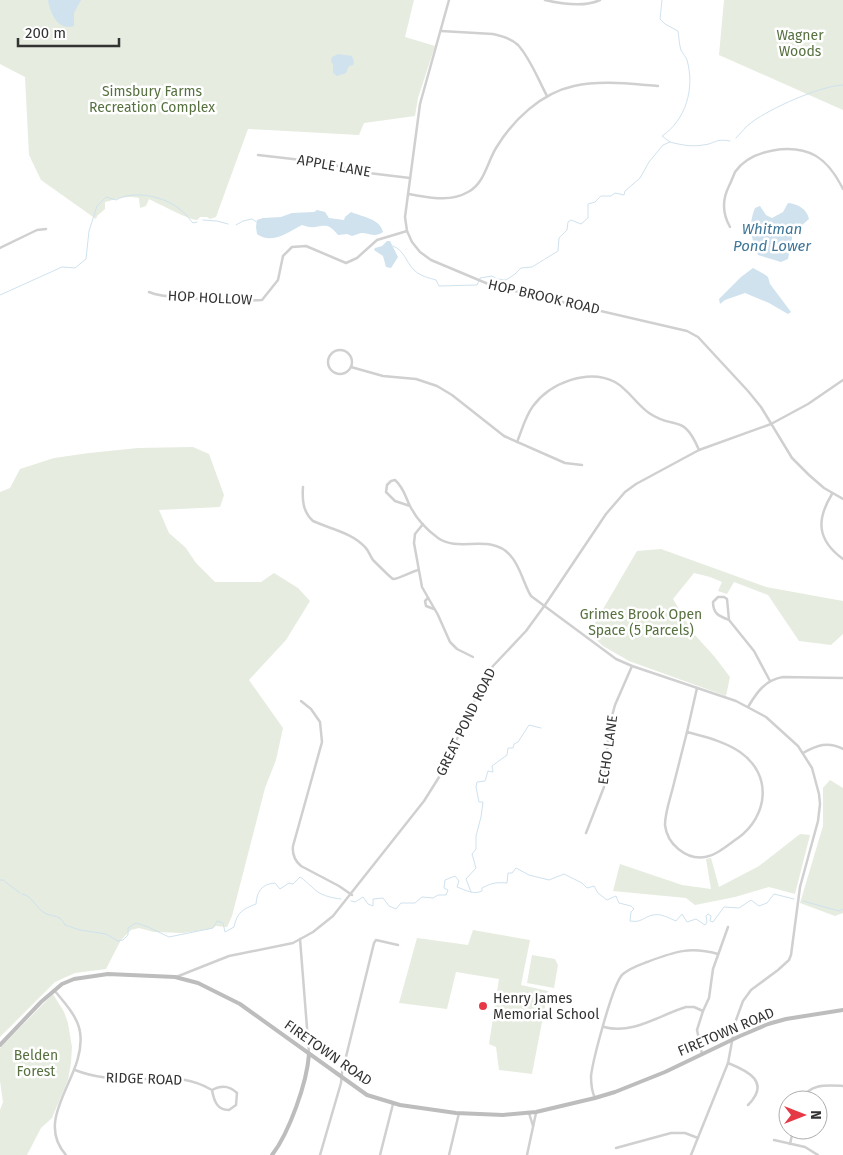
<svg xmlns="http://www.w3.org/2000/svg" width="843" height="1155" font-family="'Fira Sans',sans-serif">
  <style>
    .green { fill: #e6ecdf }
    .water { fill: #cfe2ee }
    .lines { fill: none; stroke-linecap: round; stroke-linejoin: round }
    .stream { stroke: #cfe2ee; stroke-width: 1 }
    .street { stroke: #d0d0d0; stroke-width: 2.5 }
    .secondary { stroke: #bdbdbd; stroke-width: 4 }
    .poi-dot { fill: #e63946; stroke: #fff; stroke-width: 2 }
    .labels { text-anchor: middle; dominant-baseline: central; stroke-width: 5; stroke-linejoin: round; paint-order: stroke }
    .park-label { font-size: 14px; fill: #56703f; stroke: #fff }
    .street-label { font-size: 14px; fill: #333; stroke: #fff }
    .poi-label { font-size: 14px; fill: #333; stroke: #fff; text-anchor: start }
    .water-label { font-size: 15px; font-style: italic; fill: #3f7597; stroke: #fff }
  </style>
  <rect width="100%" height="100%" fill="#fff"/>
  <g class="green">
    <path d="M0,0H414L405,37L435,46L418,98L415,116L364,123L359,135L248,129L216,217L210,219L207,217H200L197,220C192,221 157,203 149,199L146,206L140,208L139,198C124,195 118,199 105,202V209L97,216L96,219L41,180L29,155L25,77L0,64Z"/>
    <path d="M724,0H843V110L719,55Z"/>
    <path d="M193,447L209,454L224,495L220,507L159,510L169,533L186,548L196,563L215,582H261L274,573L298,588L310,601L286,640L249,680L283,728L276,760L265,788L232,916L227,927L216,926L211,929L183,933L154,932L139,928L131,930L121,940L106,969L75,973L55,982L0,1037V492L10,488L20,469L54,458L89,453L138,448Z"/>
    <path d="M661,549L766,587L843,601V634L831,645L799,641L768,595L734,582L727,594L718,591L722,582L710,577L694,573L673,599L694,634L714,656L730,677L726,696L629,661L603,646L589,633L637,551Z"/>
    <path d="M830,780L843,788V913L835,916L800,903L823,826V788Z"/>
    <path d="M800,834L810,835L795,894L769,887L735,897L695,905L686,898L613,891L620,864L682,885L711,889L706,859L711,858L719,887L759,866Z"/>
    <path d="M473,930L530,940L521,985L548,991L532,1074L499,1070L496,1047L489,1044L499,979L456,972L447,1009L399,1003L417,938L468,945Z"/>
    <path d="M532,955L555,959L558,965L554,988L527,983Z"/>
    <path d="M53,994L64,1012L68,1023L72,1047L71,1063L68,1080L52,1118L41,1128L27,1155H0V1110L3,1102L0,1081V1048Z"/>
  </g>
  <g class="water">
    <path d="M48,0H81L74,13V26C58,31 50,13 48,0Z"/>
    <path d="M338,54L352,56L354,62L353,65L349,66L346,73L337,76L333,73V65L331,61L332,57Z"/>
    <path d="M788,203C798,204 807,209 809,219L793,233L788,259L781,262L758,255C751,239 748,224 755,208L760,206L766,215L772,218L783,212Z"/>
    <path d="M317,210L325,212L329,218L344,220L345,217L351,212C363,217 380,219 383,232C375,238 370,233 361,233C360,233 353,236 352,236L347,234L338,235C329,224 327,225 315,227C310,228 306,226 302,225C288,232 272,245 257,234L256,227L257,220L263,218L281,217L292,213L314,212Z"/>
    <path d="M387,241H390L398,257L391,268L386,267L383,256L374,250L375,248L382,246Z"/>
    <path d="M753,268L764,274L768,277L770,284L791,312L788,314L769,303L745,293L725,300L720,304L719,299L741,277Z"/>
  </g>
  <g class="lines">
    <g class="stream">
      <path d="M736,138C741,133 746,126 752,122C771,108 820,86 843,85"/>
      <path d="M670,142C681,145 692,147 703,145C715,144 715,138 730,141"/>
      <path d="M203,220L217,221L228,224"/>
      <path d="M236,225L243,221L252,219L258,223"/>
      <path d="M393,246C404,250 406,262 414,270C420,276 429,278 436,280L439,286L477,285L480,278L492,276L497,279L506,280L515,274L521,268L532,267L558,251L559,238L567,230L568,222L571,220L581,224L588,218V204L595,202L601,196H611L615,193L624,195L625,191L640,178L649,162L663,145L670,142L662,136C686,120 695,88 687,60C686,57 683,54 681,50C679,44 679,37 678,31L665,24L660,19L662,0"/>
      <path d="M0,295L62,267L75,268L86,259L89,231L97,206L106,197L116,200C134,189 167,197 182,211C186,214 189,219 193,223L197,222"/>
      <path d="M0,880H3L20,893"/>
      <path d="M471,892L466,879L476,868L472,854L476,849V836L481,817L483,802H479L476,787L477,782L485,781L488,771L493,772L492,766L507,755L508,748H513L514,744L518,742L529,725L541,728"/>
      <path d="M22,894C31,895 35,906 43,912C51,918 60,913 65,925L80,930L106,934L118,941L123,940L128,935V928L136,923L148,927L169,937L213,928L217,921L223,923L225,932L234,927C237,912 243,909 256,904C257,892 261,884 275,883L280,889L289,883L293,884L300,877C305,880 307,883 312,887C319,895 331,898 341,899"/>
      <path d="M351,901L355,902L363,897L368,904L373,906V899L383,898L389,906L396,909L401,903H415L422,897L433,898L438,895H446L448,890L444,888L445,880L455,876L459,881L457,887C465,890 474,895 482,891V888C491,883 497,882 507,883L508,873H512L516,868L529,875L549,880L564,874L582,883L587,888L594,886L598,893L607,900L616,896L619,903L631,906L634,909L631,912L630,921C642,923 643,917 653,915C660,913 669,918 676,921L682,914L687,922L696,919L705,925L707,922L706,916L708,914L711,916L710,921L713,922L724,907L739,908L751,900L759,906L767,903L774,894L794,899"/>
      <path d="M803,901L839,911L843,909"/>
    </g>
    <g class="street">
      <path d="M449,0L420,104L405,217L407,231L412,242L420,252L431,260L493,286L687,331L698,337L748,391L761,407L792,458L809,475L824,488L843,499"/>
      <path d="M545,0C562,4 585,7 600,0"/>
      <path d="M441,31L493,34C502,36 512,39 518,45C530,58 539,81 547,96"/>
      <path d="M258,155L319,162L332,164L352,171L410,178"/>
      <path d="M408,194C428,197 449,203 468,192C484,184 487,163 496,148C513,120 541,93 574,86C601,80 631,84 658,86"/>
      <path d="M730,227C722,213 722,200 729,186C731,182 733,177 735,172C751,149 793,143 816,156C828,163 837,177 843,189"/>
      <path d="M0,248L37,230L46,229"/>
      <path d="M149,292C161,297 174,297 187,298C212,300 237,301 262,300L278,280L283,256L292,247L306,246L346,263L357,258L377,240L407,231"/>
      <circle cx="340" cy="362" r="12"/>
      <path d="M351,367L383,376L416,379L437,386L452,395L504,436L565,463L582,465"/>
      <path d="M517,442C522,430 525,417 533,406C550,383 588,368 615,382C629,390 636,404 649,413C675,431 683,412 699,450"/>
      <path d="M303,487C302,500 303,512 313,521C330,529 351,532 365,547C369,551 370,556 373,560C375,562 391,578 393,579C396,580 413,571 418,570"/>
      <path d="M832,494C816,520 817,540 843,559"/>
      <path d="M410,506L395,501L386,492L387,485L391,481L395,480C404,488 405,496 410,506C416,518 427,530 438,538C459,553 490,533 510,555C521,567 523,583 531,596L616,659L632,666L736,701L766,717L798,746L812,768L819,794L820,804L818,821L800,887L791,955L789,960L778,970L751,990L743,1001L736,1020L728,1063L691,1155"/>
      <path d="M423,524L415,534L414,543L422,587L438,615L450,642L457,649L473,657"/>
      <path d="M428,598L425,601L426,606L434,609"/>
      <path d="M729,620C719,616 713,614 713,602L718,597H724L727,599L729,620L754,651L770,681"/>
      <path d="M301,701L311,709L320,722L322,742L293,846C292,854 294,860 301,866L339,886L352,895"/>
      <path d="M748,707C757,692 765,680 783,677L843,678"/>
      <path d="M687,732C705,737 724,741 740,752C773,775 768,816 738,838C728,845 717,855 705,857C686,860 667,844 665,825C665,814 669,802 672,791C677,771 682,752 687,732Z"/>
      <path d="M687,732L697,688"/>
      <path d="M803,753C817,745 828,741 843,749"/>
      <path d="M586,833L604,787L609,727L615,705L632,666"/>
      <path d="M300,939L309,1053"/>
      <path d="M176,977L229,956L293,943L313,932L333,916L424,801L441,774L484,680L493,666L526,631L545,605L606,514L625,492L636,484L699,450L771,424L808,404L843,380"/>
      <path d="M54,990C64,1002 78,1017 80,1032C87,1076 32,1117 66,1155"/>
      <path d="M604,1027C633,1035 659,1015 686,1007H694L703,1011"/>
      <path d="M702,1054L697,1030L703,1011L709,998L713,969L728,927"/>
      <path d="M728,1063C748,1071 771,1082 748,1105"/>
      <path d="M75,1070C95,1078 115,1079 137,1079C167,1080 184,1074 212,1090C214,1101 217,1110 229,1110L236,1105L237,1093C230,1086 221,1085 212,1090"/>
      <path d="M595,1098C592,1092 591,1083 591,1076C593,1060 613,982 623,974C630,968 639,965 647,962C674,952 689,946 718,954"/>
      <path d="M801,1100C810,1083 827,1085 843,1086"/>
      <path d="M529,1113L533,1126"/>
      <path d="M774,1140L805,1147L818,1155"/>
      <path d="M790,1144L793,1130"/>
      <path d="M616,1148L671,1133H685L698,1138"/>
      <path d="M320,1155L341,1083L342,1073L374,943L376,940L398,945"/>
      <path d="M380,1155L393,1104"/>
      <path d="M449,1155L459,1113"/>
      <path d="M527,1155L536,1113"/>
    </g>
    <g class="secondary">
      <path d="M0,1045L41,1002L62,984L74,979L108,974L175,977L198,983L240,1004L367,1095L400,1105L456,1113L503,1115L536,1112L595,1098L615,1092L665,1072L740,1036L768,1024L786,1019L843,1010"/>
      <path d="M272,1155C289,1133 307,1083 309,1054"/>
    </g>
  </g>
  <circle class="poi-dot" cx="483" cy="1006" r="5"/>
  <g class="labels">
    <g class="park-label">
      <text x="800" y="35">Wagner<tspan x="800" dy="16">Woods</tspan></text>
      <text x="152" y="91">Simsbury Farms<tspan x="152" dy="16">Recreation Complex</tspan></text>
      <text x="641" y="614">Grimes Brook Open<tspan x="641" dy="16">Space (5 Parcels)</tspan></text>
      <text x="36" y="1055">Belden<tspan x="36" dy="16">Forest</tspan></text>
    </g>
    <g class="street-label">
      <text transform="translate(334 166) rotate(10)">APPLE LANE</text>
      <text transform="translate(544 297) rotate(13)">HOP BROOK ROAD</text>
      <text transform="translate(210 298) rotate(3)">HOP HOLLOW</text>
      <text transform="translate(466 722) rotate(-64)">GREAT POND ROAD</text>
      <text transform="translate(608 750) rotate(-82)">ECHO LANE</text>
      <text transform="translate(726 1032) rotate(-23)">FIRETOWN ROAD</text>
      <text transform="translate(328 1053) rotate(35)">FIRETOWN ROAD</text>
      <text transform="translate(144 1079) rotate(2)">RIDGE ROAD</text>
    </g>
    <g class="poi-label">
      <text x="493" y="998">Henry James<tspan x="493" dy="16">Memorial School</tspan></text>
    </g>
    <g class="water-label">
      <text x="772" y="229">Whitman<tspan x="772" dy="17">Pond Lower</tspan></text>
    </g>
  </g>
  <g transform="translate(803 1115) rotate(90)"><circle r="24" fill="#ffffff" stroke="#adadad"/>
  <path d="M0-4L9 19L0 12L-9 19Z" fill="#e63946"/>
  <text y="-8" font-size="14" font-weight="bold" text-anchor="middle" fill="#333333">N</text>
  </g>
  <path d="M18 38v8h101v-8" fill="none" stroke="#333333" stroke-width="2.5"/>
  <text x="25" y="38" font-size="15" fill="#333333" stroke="#ffffff" stroke-width="4" paint-order="stroke">200 m</text>
</svg>
